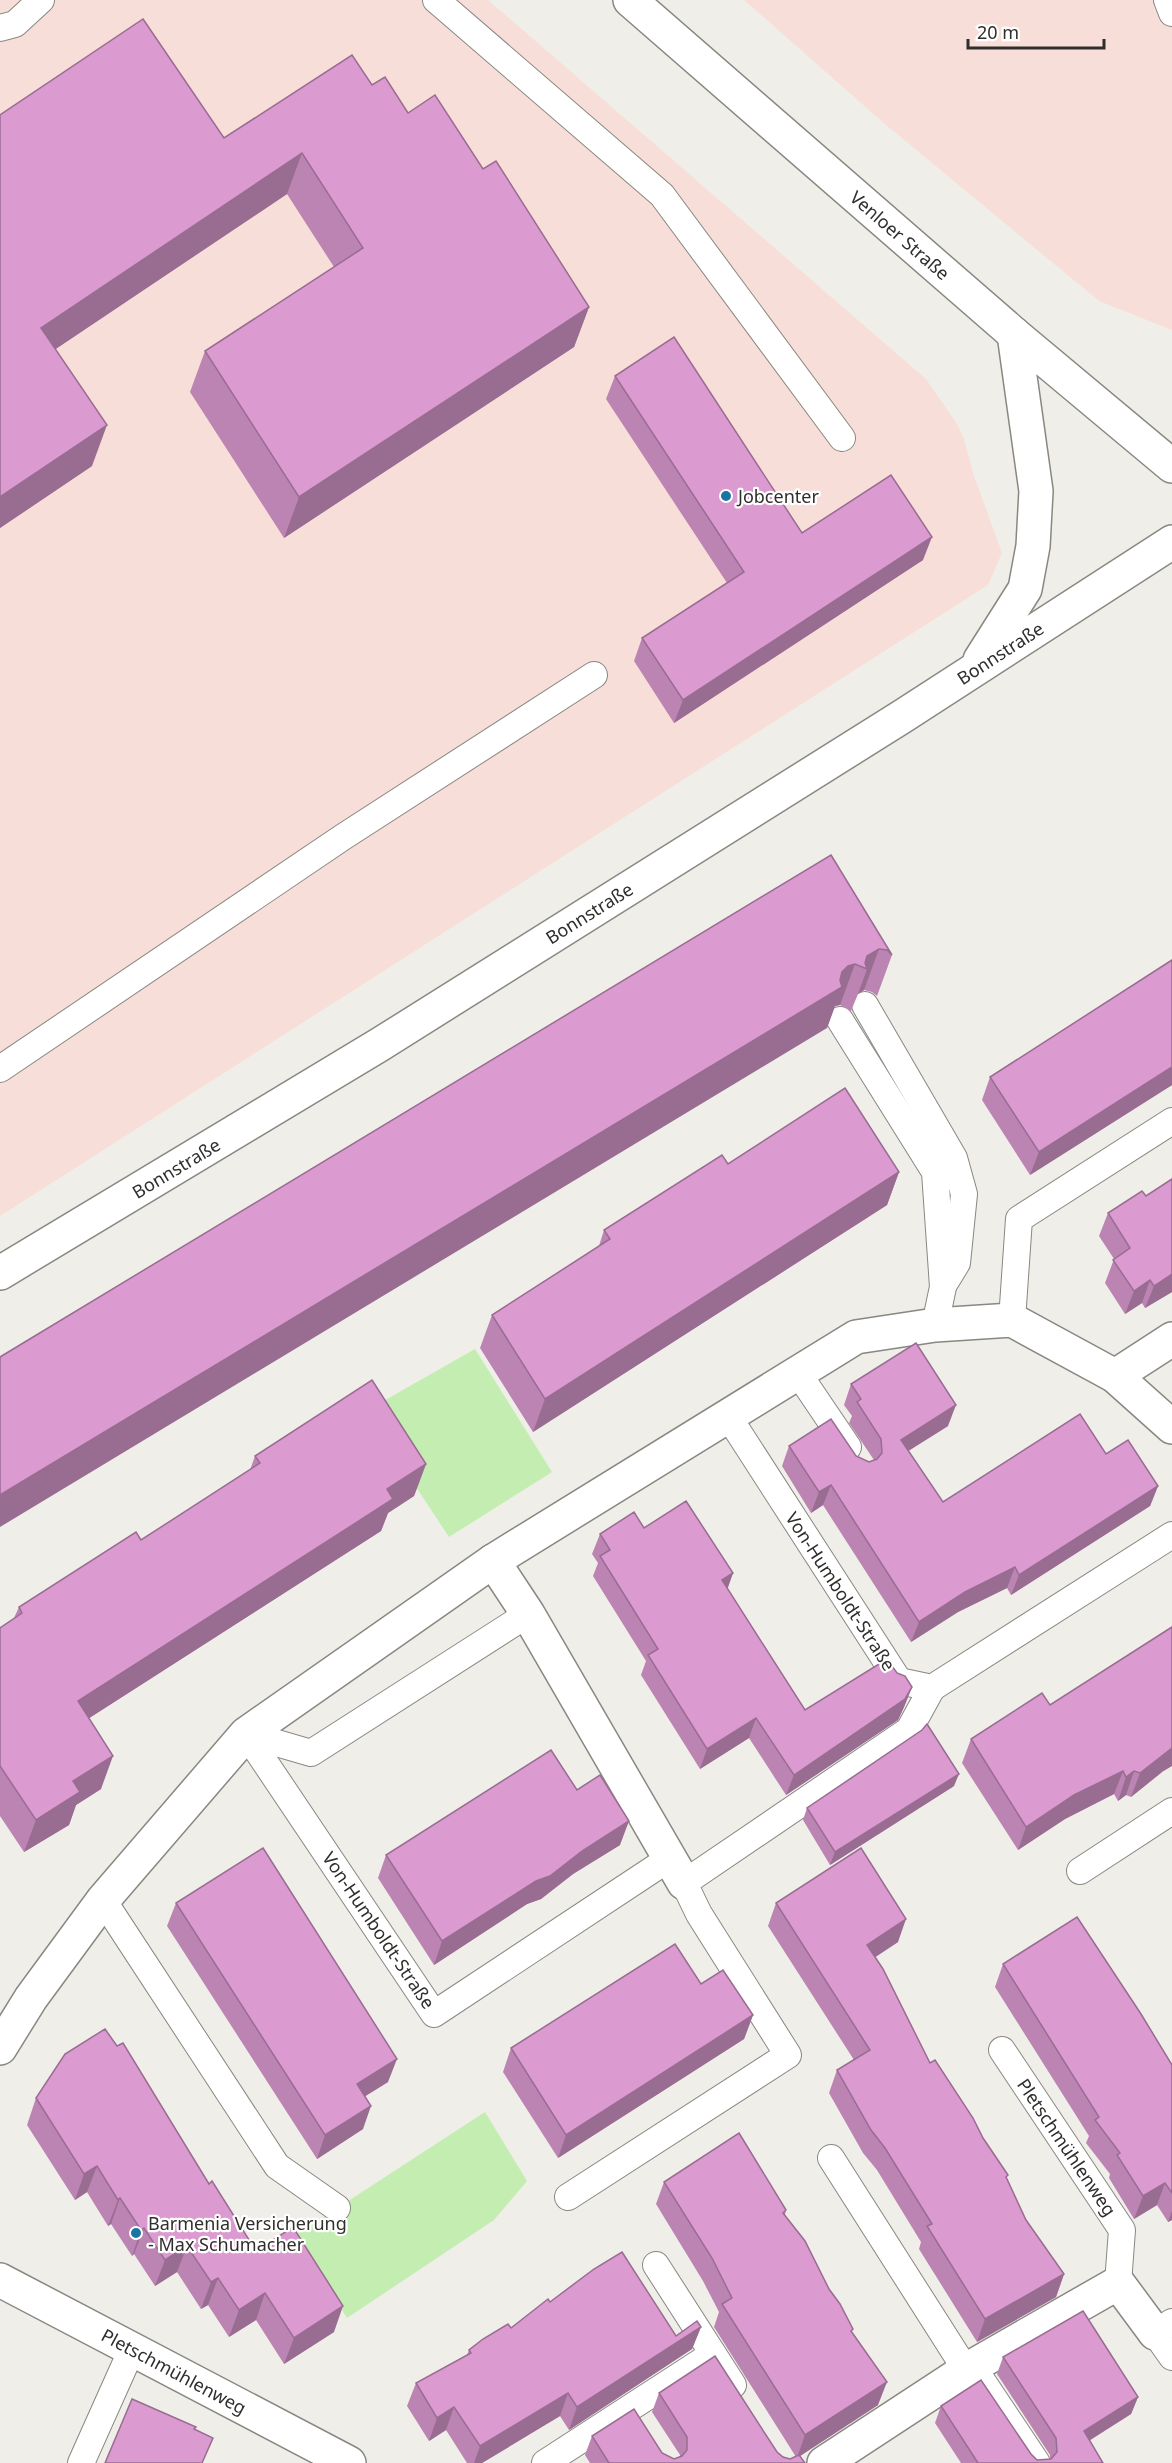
<svg xmlns="http://www.w3.org/2000/svg" width="1172" height="2463" font-family="'Noto Sans',sans-serif">
  <style>
    .commercial { fill: #f8ded8 }
    .green { fill: #c3edb1 }
    .lines { fill: none; stroke-linecap: round; stroke-linejoin: round }
    .lane-casing { stroke: #898781; stroke-width: 28 }
    .street-casing { stroke: #898781; stroke-width: 36 }
    .secondary-casing { stroke: #898781; stroke-width: 36 }
    .lane { stroke: #fff; stroke-width: 26 }
    .street { stroke: #fff; stroke-width: 33 }
    .secondary { stroke: #fff; stroke-width: 33 }
    .wall { fill: #bc84b3 }
    .shaded-wall { fill: #996c92 }
    .building { fill: #db9ad0; stroke: #996c92; stroke-width: 1.5 }
    .poi-dot { fill: #1b74a3; stroke: #fff; stroke-width: 2 }
    .labels { text-anchor: middle; dominant-baseline: central; stroke-width: 4.5; stroke-linejoin: round; paint-order: stroke }
    .street-label { font-size: 18px; fill: #2f2e2c; stroke: #fff }
    .poi-label { font-size: 18px; fill: #2f2e2c; stroke: #fff; text-anchor: start }
  </style>
  <rect width="100%" height="100%" fill="#f0eee8"/>
  <g class="commercial">
    <path d="M0,0H488L926,379L957,424L964,439L973,473L1002,553L988,585L0,1216Z"/>
    <path d="M744,0H1172V330L1099,301L886,125Z"/>
  </g>
  <g class="green">
    <path d="M475,1349L552,1472L449,1537L366,1411Z"/>
    <path d="M485,2112L527,2181L494,2220L347,2318L296,2235Z"/>
  </g>
  <g class="lines">
    <g class="lane-casing">
      <g id="lane">
        <path d="M436,0L662,195L842,438"/>
        <path d="M1167,0L1172,13"/>
        <path d="M0,28L15,24L41,0"/>
        <path d="M865,1005L954,1158L964,1194L957,1263L946,1281"/>
        <path d="M840,1020L935,1172L943,1287L935,1325"/>
        <path d="M0,1069L343,837L594,675"/>
        <path d="M1012,1320L1019,1219L1172,1121"/>
        <path d="M798,1373L848,1447"/>
        <path d="M728,1416L899,1681L932,1688L1172,1535"/>
        <path d="M246,1734L434,2014L670,1858"/>
        <path d="M246,1734L311,1753L528,1614"/>
        <path d="M1080,1871L1172,1811"/>
        <path d="M103,1900L277,2166L337,2208"/>
        <path d="M1002,2050L1122,2230L1118,2283"/>
        <path d="M831,2158L966,2370"/>
        <path d="M568,2197L788,2055L699,1914L684,1883L909,1730L932,1688"/>
        <path d="M656,2265L733,2385"/>
        <path d="M1172,2322L1155,2333L1172,2357"/>
        <path d="M973,2367L1037,2463"/>
        <path d="M81,2463L132,2349"/>
        <path d="M545,2463L713,2354"/>
      </g>
    </g>
    <g class="street-casing">
      <g id="street">
        <path d="M1115,1376L1172,1339"/>
        <path d="M493,1561L528,1614L684,1883"/>
        <path d="M0,2048L31,1998L103,1900L246,1734L493,1561L856,1337L935,1325L1012,1320L1115,1376L1172,1427"/>
        <path d="M0,2280L349,2463"/>
        <path d="M824,2463L966,2370L1118,2283L1155,2333"/>
      </g>
    </g>
    <g class="secondary-casing">
      <g id="secondary">
        <path d="M630,0L1014,334L1172,466"/>
        <path d="M980,660L1025,589L1033,546L1036,491L1014,334"/>
        <path d="M0,1273L379,1045L903,716L1172,542"/>
      </g>
    </g>
    <use href="#lane" class="lane"/>
    <use href="#street" class="street"/>
    <use href="#secondary" class="secondary"/>
  </g>
  <g class="wall">
    <path d="M372,85L483,169L589,307L574,347L284,538L190,392L205,351L334,267L287,194L55,349L92,466L0,528V115L224,138Z"/>
    <path d="M615,376L802,533L923,560L674,723L634,661L642,638L727,583L606,399Z"/>
    <path d="M831,855L892,955L877,996L872,992L864,990L858,994L851,1011L840,1005L835,1006L827,1028Z"/>
    <path d="M1172,960V1085L1030,1175L982,1100L990,1077Z"/>
    <path d="M728,1164L899,1172L887,1205L533,1432L480,1348L492,1315L599,1246L604,1230Z"/>
    <path d="M1172,1179V1292L1145,1308L1142,1303L1125,1314L1105,1283L1114,1259L1099,1236L1108,1213L1146,1196Z"/>
    <path d="M851,1384L948,1426L908,1451L943,1502L1106,1454L1158,1486L1150,1506L1011,1595L1007,1588L958,1612L911,1642L823,1505L811,1513L782,1466L789,1446L856,1456L869,1462L874,1460L849,1423L852,1416L844,1405Z"/>
    <path d="M255,1456L426,1464L414,1496L388,1513L381,1531L89,1718L101,1789L76,1805L69,1825L24,1852L0,1816V1628L14,1618L19,1607L141,1540L250,1470Z"/>
    <path d="M644,1528L733,1573L727,1589L805,1710L897,1673L912,1687L904,1707L898,1720L786,1795L749,1738L700,1769L641,1675L646,1661L593,1576L598,1563L592,1554L600,1534Z"/>
    <path d="M1050,1705L1162,1772L1131,1797L1126,1795L1118,1801L1114,1794L1065,1819L1018,1850L962,1763L971,1739Z"/>
    <path d="M954,1786L830,1865L803,1820L807,1808Z"/>
    <path d="M577,1790L620,1845L573,1874L541,1899L527,1904L434,1965L378,1878L386,1855Z"/>
    <path d="M176,1903L388,2082L365,2096L363,2129L317,2159L167,1926Z"/>
    <path d="M776,1903L898,1942L875,1957L930,2063L983,2138L1007,2178L1026,2220L1064,2274L1056,2297L977,2342L919,2249L921,2242L877,2170L863,2153L829,2093L837,2070L854,2060L768,1926Z"/>
    <path d="M1003,1964L1172,2065V2220L1168,2222L1157,2205L1134,2219L1109,2178L1110,2174L1086,2143L1089,2136L995,1987Z"/>
    <path d="M701,1984L753,2015L744,2039L558,2158L503,2072L511,2048Z"/>
    <path d="M117,2046L209,2184L256,2251L334,2332L284,2364L256,2320L229,2337L208,2305L201,2309L177,2272L155,2286L134,2254L132,2256L111,2224L108,2226L87,2192L75,2200L27,2125L36,2098Z"/>
    <path d="M664,2182L786,2210L785,2215L829,2289L852,2332L878,2405L800,2456L805,2463H590L585,2455L592,2436L662,2453L674,2459L680,2457V2455L652,2412L659,2393L777,2452L783,2457L790,2459L796,2457L714,2327L719,2312L703,2281L656,2204Z"/>
    <path d="M550,2302L676,2336L701,2327L692,2349L569,2430L560,2416L482,2463H467L446,2430L429,2441L407,2406L416,2383L467,2355L469,2350L511,2328Z"/>
    <path d="M1003,2357L1138,2397L1131,2414L1089,2441L1103,2463H961L935,2423L941,2406L1031,2454L1037,2460L1050,2459V2455L997,2374Z"/>
  </g>
  <g class="shaded-wall">
    <path d="M302,153L287,194L26,369L41,328Z"/>
    <path d="M589,307L574,347L284,538L299,497Z"/>
    <path d="M107,425L92,466L0,528V497Z"/>
    <path d="M932,537L923,560L674,723L683,700Z"/>
    <path d="M879,949L864,990L858,994L867,969L863,968L867,956Z"/>
    <path d="M855,964L840,1005L835,1006L827,1028L0,1527V1495L842,972L848,966Z"/>
    <path d="M1172,1067V1085L1030,1175L1039,1152Z"/>
    <path d="M899,1172L887,1205L533,1432L545,1399Z"/>
    <path d="M1172,1274V1292L1145,1308L1154,1286Z"/>
    <path d="M1150,1280L1142,1303L1125,1314L1134,1291Z"/>
    <path d="M956,1405L948,1426L894,1460L901,1440Z"/>
    <path d="M426,1464L414,1496L388,1513L381,1531L66,1733L78,1701L387,1489Z"/>
    <path d="M831,1485L823,1505L811,1513L819,1492Z"/>
    <path d="M1158,1486L1150,1506L1011,1595L1019,1575Z"/>
    <path d="M1015,1567L1007,1588L958,1612L911,1642L919,1622L965,1592Z"/>
    <path d="M733,1573L726,1593L722,1580Z"/>
    <path d="M912,1687L904,1707L898,1720L786,1795L794,1775Z"/>
    <path d="M756,1718L749,1738L700,1769L707,1749Z"/>
    <path d="M1172,1748V1766L1162,1772L1131,1797L1140,1773Z"/>
    <path d="M113,1756L101,1789L76,1805L69,1825L24,1852L36,1820L73,1781Z"/>
    <path d="M1123,1771L1114,1794L1065,1819L1018,1850L1026,1827L1074,1795Z"/>
    <path d="M1134,1771L1126,1795L1118,1801L1126,1777Z"/>
    <path d="M959,1774L954,1786L830,1865L835,1852Z"/>
    <path d="M629,1821L620,1845L573,1874L541,1899L527,1904L434,1965L442,1941Z"/>
    <path d="M906,1919L898,1942L859,1968L867,1945Z"/>
    <path d="M753,2015L744,2039L558,2158L566,2135Z"/>
    <path d="M397,2059L388,2082L348,2107L357,2084Z"/>
    <path d="M371,2106L363,2129L317,2159L325,2135Z"/>
    <path d="M97,2166L87,2192L75,2200L84,2174Z"/>
    <path d="M1165,2183L1157,2205L1134,2219L1143,2196Z"/>
    <path d="M120,2198L111,2224L108,2226L118,2200Z"/>
    <path d="M1172,2211V2220L1168,2222Z"/>
    <path d="M144,2228L134,2254L132,2256L141,2230Z"/>
    <path d="M187,2246L177,2272L155,2286L165,2260Z"/>
    <path d="M1064,2274L1056,2297L977,2342L985,2319Z"/>
    <path d="M218,2278L208,2305L201,2309L211,2282Z"/>
    <path d="M265,2293L256,2320L229,2337L239,2310Z"/>
    <path d="M343,2306L334,2332L284,2364L294,2338Z"/>
    <path d="M701,2327L692,2349L569,2430L577,2407Z"/>
    <path d="M887,2382L878,2405L797,2458L805,2435Z"/>
    <path d="M568,2393L560,2416L482,2463H474L480,2446Z"/>
    <path d="M1138,2397L1131,2414L1077,2448L1084,2431Z"/>
    <path d="M454,2407L446,2430L429,2441L437,2418Z"/>
  </g>
  <g class="building">
    <path d="M143,19L224,138L352,55L372,85L385,77L408,113L435,95L483,169L496,161L589,307L299,497L205,351L363,248L302,153L41,328L107,425L0,497V115Z"/>
    <path d="M674,337L802,533L891,475L932,537L683,700L642,638L744,572L615,376Z"/>
    <path d="M831,855L892,955L887,950L879,949L867,956L865,963L867,969L855,964L848,966L842,972L840,980L842,987L0,1495V1357Z"/>
    <path d="M1172,960V1067L1039,1152L990,1077Z"/>
    <path d="M845,1088L899,1172L545,1399L492,1315L610,1239L604,1230L722,1155L728,1164Z"/>
    <path d="M1172,1179V1274L1154,1286L1150,1280L1134,1291L1113,1260L1130,1248L1108,1213L1142,1191L1146,1196Z"/>
    <path d="M916,1343L956,1405L901,1440L943,1502L1080,1414L1106,1454L1128,1440L1158,1486L1019,1575L1015,1567L965,1592L919,1622L831,1485L819,1492L789,1446L831,1419L856,1456L869,1462L877,1459L882,1453L881,1439L857,1402L861,1399L851,1384Z"/>
    <path d="M372,1380L426,1464L387,1489L393,1499L78,1701L113,1756L73,1781L80,1792L36,1820L0,1766V1628L22,1613L19,1607L136,1532L141,1540L260,1463L255,1456Z"/>
    <path d="M686,1501L733,1573L722,1580L805,1710L887,1659L897,1673L905,1676L912,1687L905,1699L794,1775L756,1718L707,1749L648,1655L658,1649L600,1556L610,1550L600,1534L634,1512L644,1528Z"/>
    <path d="M1172,1627V1748L1140,1773L1134,1771L1126,1777L1123,1771L1074,1795L1026,1827L971,1739L1042,1693L1050,1705Z"/>
    <path d="M927,1724L959,1774L835,1852L807,1808L922,1730Z"/>
    <path d="M551,1750L577,1790L600,1775L629,1821L582,1851L550,1876L536,1881L442,1941L386,1855Z"/>
    <path d="M263,1848L397,2059L357,2084L371,2106L325,2135L176,1903Z"/>
    <path d="M861,1848L906,1919L867,1945L883,1969L930,2063L935,2060L973,2118L983,2138L1008,2175L1006,2177L1026,2220L1064,2274L985,2319L927,2226L932,2224L885,2148L871,2130L837,2070L870,2050L776,1903Z"/>
    <path d="M1077,1917L1141,2014L1172,2065V2193L1165,2183L1143,2196L1117,2155L1120,2153L1095,2120L1099,2117L1003,1964Z"/>
    <path d="M675,1944L701,1984L723,1970L753,2015L566,2135L511,2048Z"/>
    <path d="M105,2029L117,2046L123,2043L209,2184L212,2181L256,2251L293,2227L343,2306L294,2338L265,2293L239,2310L218,2278L211,2282L187,2246L165,2260L144,2228L141,2230L120,2198L118,2200L97,2166L84,2174L36,2098L65,2054Z"/>
    <path d="M739,2133L786,2210L783,2213L805,2241L829,2289L840,2304L853,2329L851,2331L887,2382L805,2435L722,2304L732,2298L712,2258L664,2182Z"/>
    <path d="M622,2252L676,2336L697,2321L701,2327L577,2407L568,2393L480,2446L454,2407L437,2418L416,2383L471,2353L469,2350L483,2339L508,2324L511,2328L548,2299L550,2302L594,2269Z"/>
    <path d="M1083,2311L1138,2397L1084,2431L1103,2463H978L941,2406L981,2380L1031,2454L1037,2460L1051,2459L1057,2452L1056,2438L1003,2357Z"/>
    <path d="M715,2356L777,2452L783,2457L790,2459L799,2455L805,2463H609L592,2436L634,2409L662,2453L674,2459L682,2456L687,2450V2437L659,2393Z"/>
    <path d="M132,2399L196,2427L194,2429L213,2438L202,2463H105Z"/>
  </g>
  <g class="poi-dot">
    <circle cx="726" cy="496" r="6"/>
    <circle cx="136" cy="2233" r="6"/>
  </g>
  <g class="labels">
    <g class="street-label">
      <text transform="translate(900 235) rotate(41)">Venloer Straße</text>
      <text transform="translate(1000 653) rotate(-33)">Bonnstraße</text>
      <text transform="translate(589 913) rotate(-32)">Bonnstraße</text>
      <text transform="translate(176 1168) rotate(-31)">Bonnstraße</text>
      <text transform="translate(841 1591) rotate(57)">Von-Humboldt-Straße</text>
      <text transform="translate(379 1930) rotate(56)">Von-Humboldt-Straße</text>
      <text transform="translate(1067 2147) rotate(56)">Pletschmühlenweg</text>
      <text transform="translate(174 2371) rotate(28)">Pletschmühlenweg</text>
    </g>
    <g class="poi-label">
      <text x="738" y="496">Jobcenter</text>
      <text x="148" y="2223">Barmenia Versicherung<tspan x="148" dy="21">- Max Schumacher</tspan></text>
    </g>
  </g>
  <path d="M968 39v9h136v-9" fill="none" stroke="#2f2e2c" stroke-width="3"/>
  <text x="977" y="39" font-size="18" fill="#2f2e2c" stroke="#ffffff" stroke-width="4.5" paint-order="stroke">20 m</text>
</svg>
